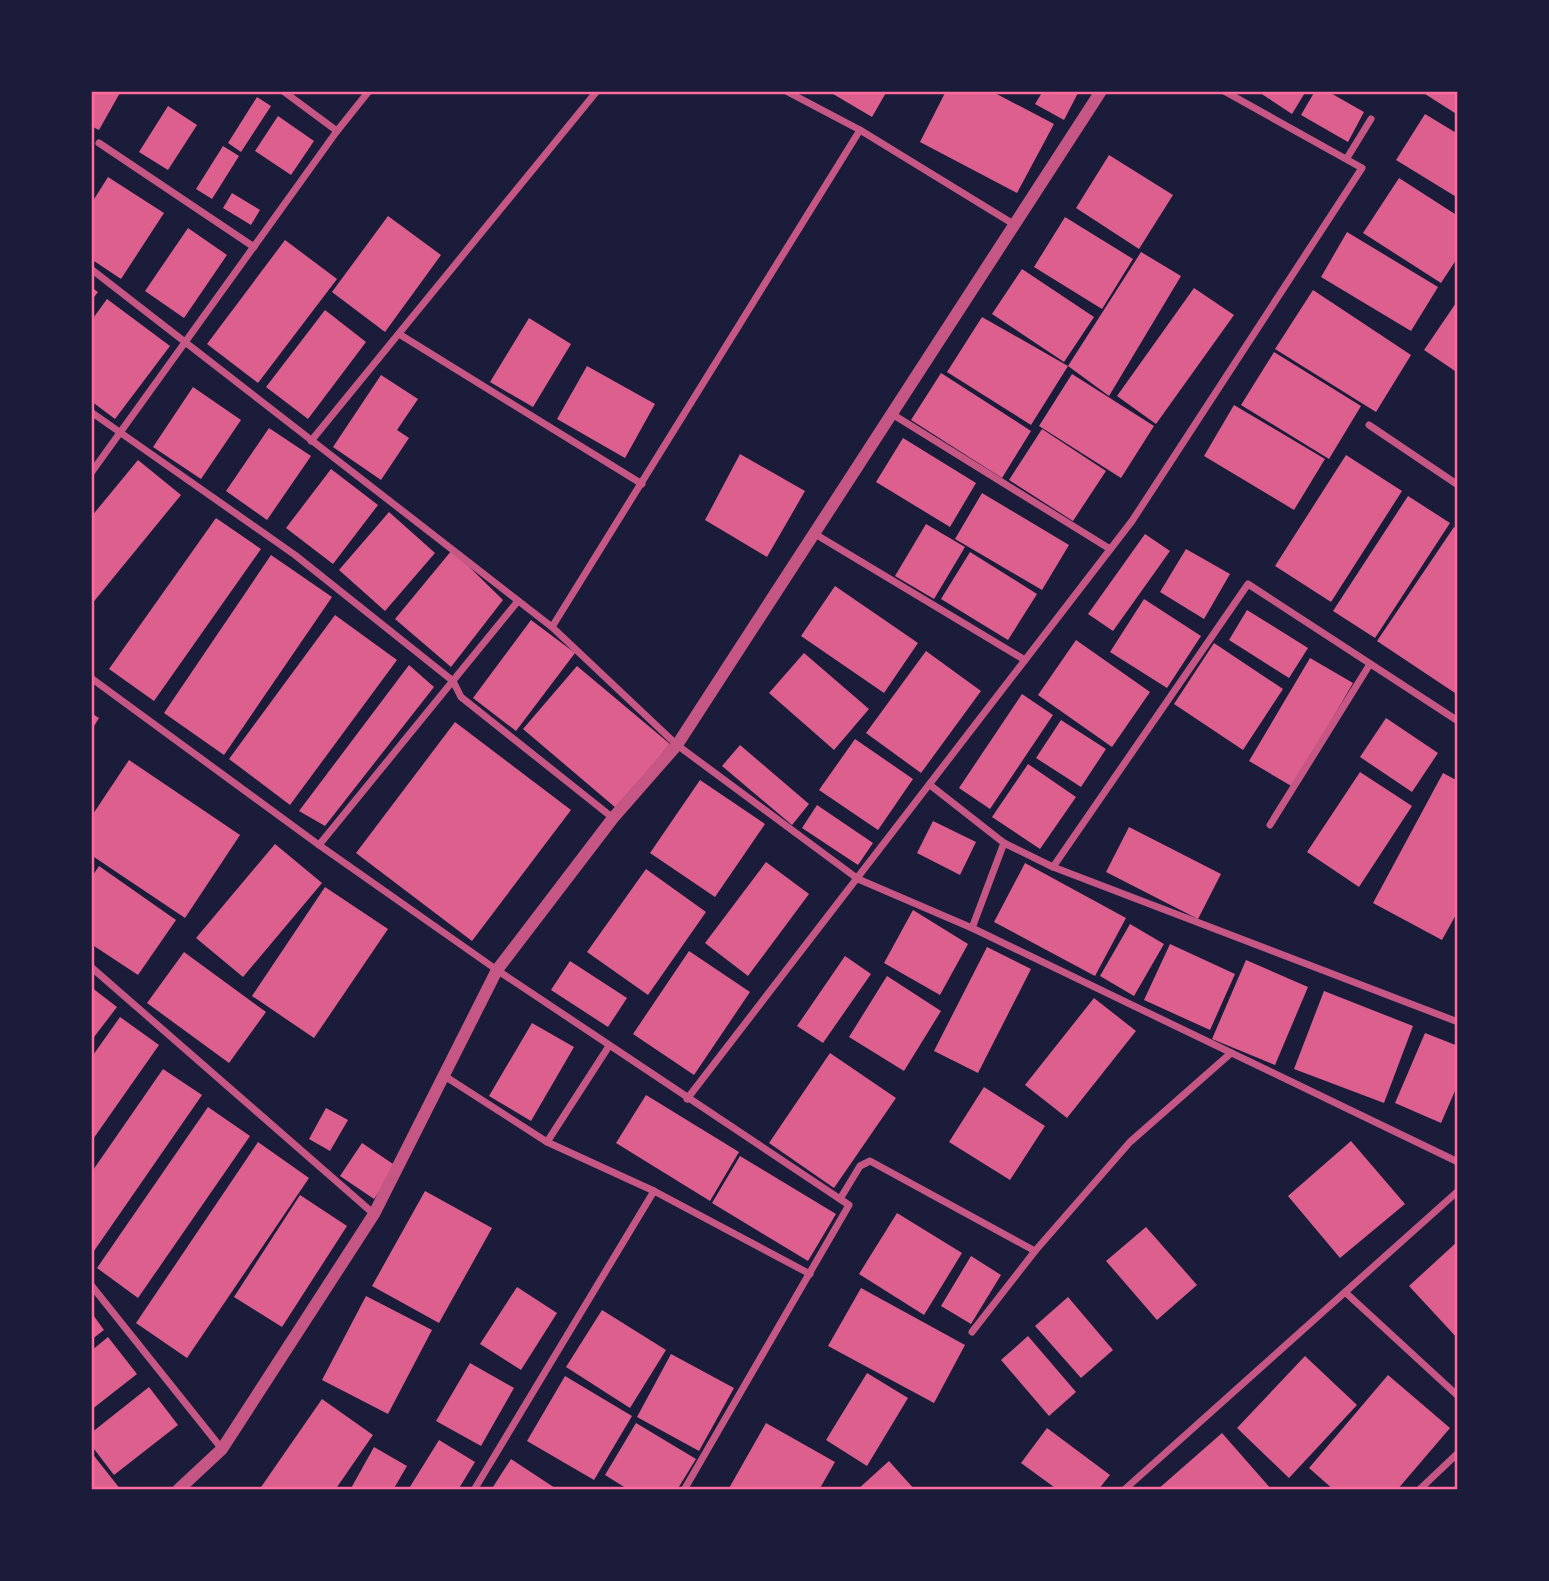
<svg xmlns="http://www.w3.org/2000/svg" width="1549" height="1581" font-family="Roboto,sans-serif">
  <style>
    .building { fill: #dd5f8e }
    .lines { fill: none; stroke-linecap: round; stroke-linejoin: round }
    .minor { stroke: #c65784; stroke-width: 7 }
    .tertiary { stroke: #c65784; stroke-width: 12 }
    .neatline { fill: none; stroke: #ff6b9d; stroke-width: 2.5 }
  </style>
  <rect width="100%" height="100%" fill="#1b1b3a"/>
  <g class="building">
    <path d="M91,91H121L99,130L91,126Z"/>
    <path d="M828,91H887L872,117Z"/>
    <path d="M946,91H991L1054,124L1017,193L920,142Z"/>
    <path d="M1043,91H1079L1064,120L1035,104Z"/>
    <path d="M1257,91H1306L1292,114Z"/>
    <path d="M1315,91H1327L1364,112L1348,142L1301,115Z"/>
    <path d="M1427,91H1458V115L1425,94Z"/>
    <path d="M257,97L271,106L241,152L228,143Z"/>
    <path d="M168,106L197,125L168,170L139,152Z"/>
    <path d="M1425,114L1458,134V198L1396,160Z"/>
    <path d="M278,116L314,141L291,175L255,151Z"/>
    <path d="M223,146L239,156L212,199L196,189Z"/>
    <path d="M1109,155L1173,195L1139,249L1076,208Z"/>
    <path d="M108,177L164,213L121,279L91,259V204Z"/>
    <path d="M1399,178L1458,216V257L1441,283L1363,233Z"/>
    <path d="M232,193L260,210L251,225L223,208Z"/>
    <path d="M388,216L441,255L385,332L332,292Z"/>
    <path d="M1065,217L1133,259L1102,309L1034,267Z"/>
    <path d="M188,228L227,255L184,318L145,291Z"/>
    <path d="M1347,232L1438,287L1411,331L1321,277Z"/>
    <path d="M285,240L337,279L258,383L207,344Z"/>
    <path d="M1141,252L1181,276L1109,396L1068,366Z"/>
    <path d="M1022,269L1094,317L1064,362L992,314Z"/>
    <path d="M91,287L98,292L91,301Z"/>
    <path d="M1194,288L1234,315L1156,424L1117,396Z"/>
    <path d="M1313,290L1411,355L1376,412L1275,349Z"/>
    <path d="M107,299L170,346L115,419L91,401V321Z"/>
    <path d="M1458,300V373L1424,350Z"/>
    <path d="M325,310L366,342L308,419L266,387Z"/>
    <path d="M982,317L1068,366L1031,425L947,372Z"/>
    <path d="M529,318L571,344L533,407L490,382Z"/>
    <path d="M1274,352L1361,406L1329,459L1241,405Z"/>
    <path d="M587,366L655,404L625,458L557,419Z"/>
    <path d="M941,373L1031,431L1002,478L911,420Z"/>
    <path d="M1072,374L1154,426L1121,478L1039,426Z"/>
    <path d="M381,375L418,399L397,430L409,438L381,480L333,447Z"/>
    <path d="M193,387L241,420L201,479L153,447Z"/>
    <path d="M1234,405L1325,459L1294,510L1204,456Z"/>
    <path d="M269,428L311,456L267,520L226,491Z"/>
    <path d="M1042,429L1106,471L1073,521L1009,480Z"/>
    <path d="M903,438L976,483L950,527L876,482Z"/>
    <path d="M740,454L805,491L767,557L705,520Z"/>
    <path d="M1346,455L1402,491L1331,602L1275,566Z"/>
    <path d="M138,460L181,495L91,605V517Z"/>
    <path d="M331,469L378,505L333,564L286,528Z"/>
    <path d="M982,493L1069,545L1042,590L955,539Z"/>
    <path d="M1408,496L1450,523L1375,638L1333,611Z"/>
    <path d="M389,512L435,553L385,611L339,570Z"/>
    <path d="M216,518L261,549L154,701L109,669Z"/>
    <path d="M926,524L965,547L934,599L895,576Z"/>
    <path d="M1454,527L1458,530V695L1377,641Z"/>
    <path d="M1145,534L1170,551L1113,631L1088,614Z"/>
    <path d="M1186,549L1230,574L1204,619L1160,592Z"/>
    <path d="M452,550L503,600L451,667L395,619Z"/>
    <path d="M970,552L1037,594L1008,640L941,599Z"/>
    <path d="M271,555L332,597L224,755L164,713Z"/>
    <path d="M835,586L918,643L884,693L801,636Z"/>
    <path d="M1144,599L1201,636L1167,688L1110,652Z"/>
    <path d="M1247,610L1308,648L1289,678L1229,640Z"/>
    <path d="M335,615L397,660L290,805L229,759Z"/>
    <path d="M531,620L575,653L516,731L473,698Z"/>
    <path d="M1076,640L1150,692L1112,747L1038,695Z"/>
    <path d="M1214,643L1283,689L1243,750L1174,704Z"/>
    <path d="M926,651L981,691L921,773L866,733Z"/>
    <path d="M804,653L869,709L834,750L769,693Z"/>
    <path d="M1310,658L1353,683L1293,787L1249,761Z"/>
    <path d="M409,665L434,687L325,826L299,811Z"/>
    <path d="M577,666L670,744L616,808L523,729Z"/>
    <path d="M1022,694L1053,715L990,809L959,788Z"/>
    <path d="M91,713L99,718L91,731Z"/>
    <path d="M1386,718L1438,753L1412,792L1360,757Z"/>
    <path d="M1061,720L1106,749L1081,787L1036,758Z"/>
    <path d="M455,722L571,810L472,941L356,853Z"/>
    <path d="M855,739L913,779L878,830L819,790Z"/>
    <path d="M740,745L809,804L792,825L722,766Z"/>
    <path d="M129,760L240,835L185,918L91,855V817Z"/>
    <path d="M1028,764L1076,797L1040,849L992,817Z"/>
    <path d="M1360,772L1412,806L1359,887L1307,852Z"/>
    <path d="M1443,773L1458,781V911L1442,940L1373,903Z"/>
    <path d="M700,780L765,824L715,897L650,853Z"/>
    <path d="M817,805L873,843L858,865L802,828Z"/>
    <path d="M933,821L976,842L960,875L917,853Z"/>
    <path d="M1129,827L1221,874L1198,919L1106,872Z"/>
    <path d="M275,844L322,883L243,977L196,938Z"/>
    <path d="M766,862L809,894L748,976L705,943Z"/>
    <path d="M1025,863L1126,918L1095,976L994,922Z"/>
    <path d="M99,866L176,920L138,975L91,944V878Z"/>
    <path d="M646,869L706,912L648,995L587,952Z"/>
    <path d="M325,887L388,929L314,1038L252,996Z"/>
    <path d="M913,910L968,944L940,995L884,963Z"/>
    <path d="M1130,924L1164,944L1134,996L1100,976Z"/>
    <path d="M1170,944L1235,974L1210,1030L1144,1000Z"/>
    <path d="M987,947L1031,969L978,1073L934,1051Z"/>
    <path d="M689,951L750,992L694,1075L633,1034Z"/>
    <path d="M184,952L266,1012L229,1063L147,1003Z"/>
    <path d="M845,956L871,974L823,1043L797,1026Z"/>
    <path d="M1246,960L1308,987L1275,1065L1212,1039Z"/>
    <path d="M570,961L627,998L608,1027L551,990Z"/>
    <path d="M887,976L941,1011L904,1071L849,1037Z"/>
    <path d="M91,987L117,1007L91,1041Z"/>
    <path d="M1324,991L1413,1026L1384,1103L1294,1069Z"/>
    <path d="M1094,998L1136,1031L1067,1118L1025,1085Z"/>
    <path d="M120,1017L159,1045L91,1142V1058Z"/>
    <path d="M532,1023L574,1047L531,1121L489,1096Z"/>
    <path d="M1425,1033L1458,1046V1084L1441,1123L1395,1103Z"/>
    <path d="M830,1053L896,1098L834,1188L769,1143Z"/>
    <path d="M163,1069L202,1095L94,1251L91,1249V1173Z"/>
    <path d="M984,1087L1045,1126L1010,1180L949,1142Z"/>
    <path d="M646,1095L739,1152L710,1201L616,1143Z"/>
    <path d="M208,1107L250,1136L138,1298L97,1268Z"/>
    <path d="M326,1108L348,1120L330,1151L309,1139Z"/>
    <path d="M1351,1141L1405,1204L1340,1258L1288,1196Z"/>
    <path d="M258,1142L309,1178L187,1358L136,1323Z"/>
    <path d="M362,1143L396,1166L374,1199L340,1176Z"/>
    <path d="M740,1156L836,1214L808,1261L712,1203Z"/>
    <path d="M425,1191L492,1228L439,1323L372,1286Z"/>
    <path d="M300,1195L347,1226L282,1327L234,1297Z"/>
    <path d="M897,1213L962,1253L924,1315L859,1274Z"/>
    <path d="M1146,1227L1197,1285L1157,1320L1106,1261Z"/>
    <path d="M1458,1241V1339L1409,1286Z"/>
    <path d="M971,1256L1001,1275L971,1324L941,1306Z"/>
    <path d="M517,1287L557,1313L521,1370L480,1344Z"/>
    <path d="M861,1288L965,1345L934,1403L828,1346Z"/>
    <path d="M366,1296L432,1330L388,1414L322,1380Z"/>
    <path d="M1068,1297L1113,1350L1081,1378L1035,1326Z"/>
    <path d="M602,1310L666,1350L630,1408L566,1367Z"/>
    <path d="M91,1312L104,1330L91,1340Z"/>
    <path d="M1028,1336L1076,1392L1049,1416L1001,1360Z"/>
    <path d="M108,1337L137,1374L91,1410V1351Z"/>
    <path d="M671,1354L734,1388L699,1451L637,1417Z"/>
    <path d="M1305,1356L1357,1405L1289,1478L1237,1428Z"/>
    <path d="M470,1363L514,1388L481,1446L436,1421Z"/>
    <path d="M867,1373L908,1398L867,1466L826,1440Z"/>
    <path d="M1388,1375L1450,1428L1397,1490H1334L1309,1468Z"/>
    <path d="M565,1376L632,1416L594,1480L527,1441Z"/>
    <path d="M149,1387L178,1425L114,1475L91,1445V1433Z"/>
    <path d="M322,1399L373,1435L335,1490H259Z"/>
    <path d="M636,1423L696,1459L677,1490H629L605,1475Z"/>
    <path d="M766,1423L835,1462L819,1490H728Z"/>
    <path d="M1047,1428L1110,1475L1098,1490H1058L1021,1463Z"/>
    <path d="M1222,1433L1272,1490H1157Z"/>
    <path d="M439,1440L475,1462L458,1490H408Z"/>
    <path d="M374,1447L407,1466L393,1490H350Z"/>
    <path d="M91,1452L121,1490H91Z"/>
    <path d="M511,1459L558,1490H491Z"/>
    <path d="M889,1461L915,1490H857Z"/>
  </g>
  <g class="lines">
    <g class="minor">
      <path d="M283,91L337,131"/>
      <path d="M786,91L860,130L1015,225"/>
      <path d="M99,143L254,247"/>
      <path d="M1347,158L1371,119"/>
      <path d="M91,269L552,627L677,745L858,879L972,928L1458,1162"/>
      <path d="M399,334L642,484"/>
      <path d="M91,412L295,555L453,681L461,697L613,818"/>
      <path d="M892,414L1110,549"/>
      <path d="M1369,425L1458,485"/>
      <path d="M311,441L597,91"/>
      <path d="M91,473L337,131L369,91"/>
      <path d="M815,534L1025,660"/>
      <path d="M552,627L860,130"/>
      <path d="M91,678L319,845L497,970L849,1205L684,1490"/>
      <path d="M930,785L1004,843"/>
      <path d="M1270,825L1370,664"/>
      <path d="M319,845L518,601"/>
      <path d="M1053,867L1458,1022"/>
      <path d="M972,928L1004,843L1053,867L1248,584L1458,721"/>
      <path d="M91,967L374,1214"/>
      <path d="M443,1075L547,1142"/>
      <path d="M687,1099L1132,521L1362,168L1224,91"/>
      <path d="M654,1191L810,1274"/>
      <path d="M840,1199L860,1166L870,1161L1035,1251"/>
      <path d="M91,1285L222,1449"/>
      <path d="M1345,1292L1458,1396"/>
      <path d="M972,1332L1035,1251L1130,1142L1231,1053"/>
      <path d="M474,1490L654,1191L547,1142L609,1046"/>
      <path d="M1124,1490L1458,1191"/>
      <path d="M1419,1490L1458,1453"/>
    </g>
    <path class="tertiary" d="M178,1490L222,1449L374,1214L497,970L613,818L677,745L1101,91"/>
  </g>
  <rect width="1549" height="1581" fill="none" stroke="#1b1b3a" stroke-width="186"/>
  <rect x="93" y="93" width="1363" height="1395" class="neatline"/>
</svg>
